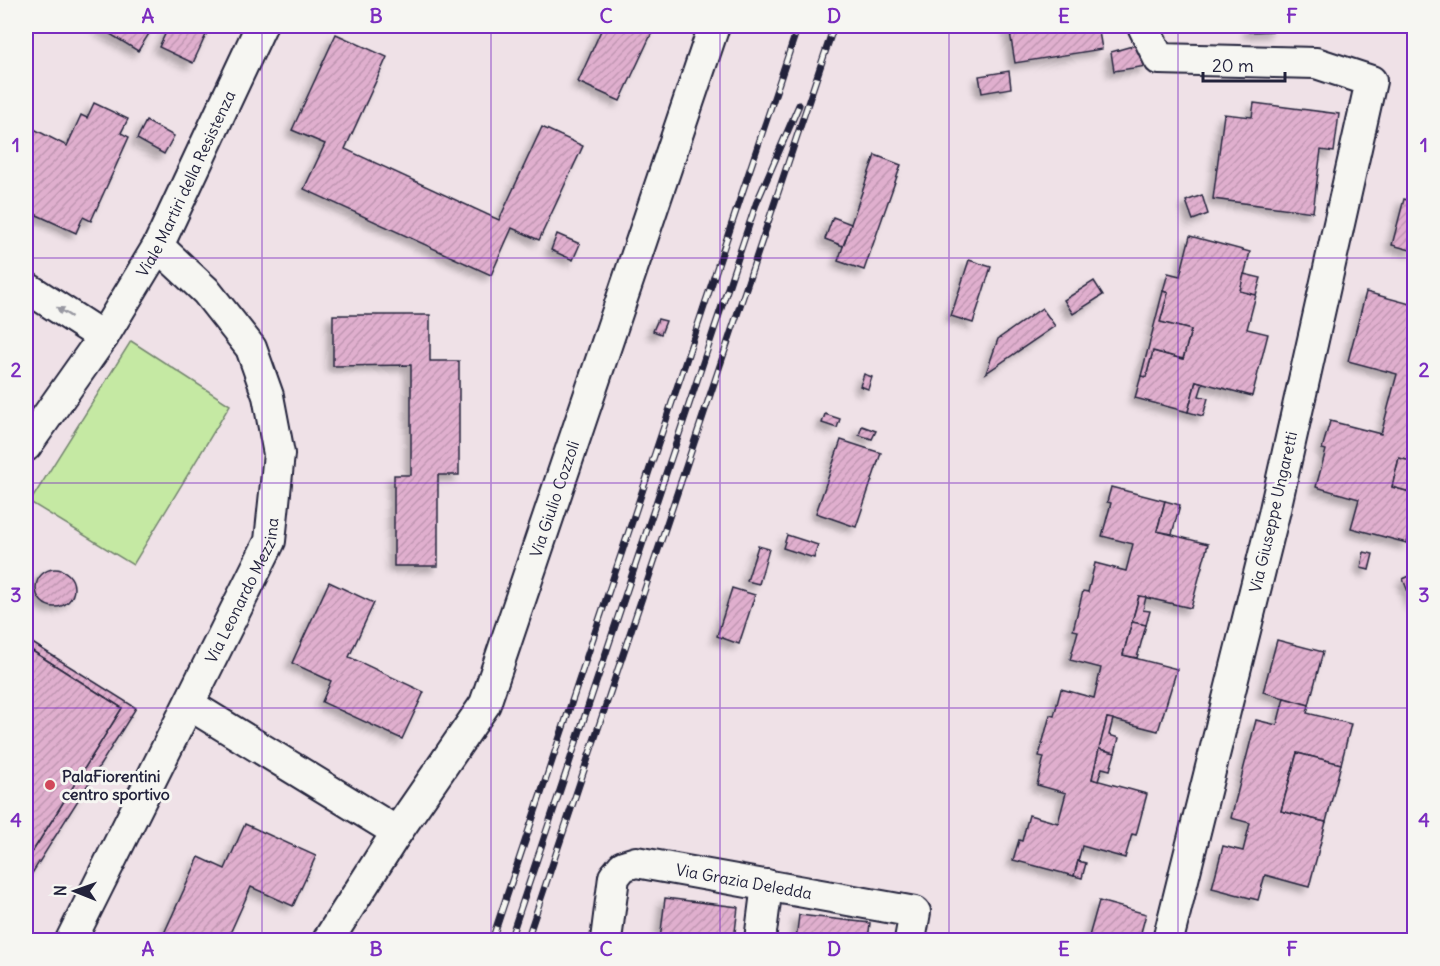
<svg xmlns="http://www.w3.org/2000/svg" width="1440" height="966" font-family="Delius,sans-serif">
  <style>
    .pitch { fill: #c5e9a3; stroke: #74866f; stroke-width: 1.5 }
    .building { fill: url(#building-hatch); stroke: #22223b; stroke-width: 1.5; filter: url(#shadow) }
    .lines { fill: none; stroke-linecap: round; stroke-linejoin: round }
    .minor-casing { stroke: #22223b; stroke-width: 34 }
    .minor { stroke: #f6f6f2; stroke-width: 30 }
    .rail-casing { stroke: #22223b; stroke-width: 7 }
    .rail { stroke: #f6f6f2; stroke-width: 4.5; stroke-dasharray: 14; stroke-linecap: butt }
    .oneway { fill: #9797a0 }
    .grid { fill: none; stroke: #7b2cbf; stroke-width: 1.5; stroke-opacity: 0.55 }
    .poi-dot { fill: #d1495b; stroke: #f6f6f2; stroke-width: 2 }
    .labels { text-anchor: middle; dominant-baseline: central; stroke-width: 6; stroke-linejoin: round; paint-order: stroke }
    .street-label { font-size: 16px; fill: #22223b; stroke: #f6f6f2 }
    .poi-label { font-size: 16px; font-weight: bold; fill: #22223b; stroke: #f6f6f2; text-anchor: start }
    .neatline { fill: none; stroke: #7b2cbf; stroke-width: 2 }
    .grid-label { font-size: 20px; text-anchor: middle; font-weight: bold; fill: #7b2cbf }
  </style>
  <defs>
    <pattern id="building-hatch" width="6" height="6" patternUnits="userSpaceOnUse" patternTransform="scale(1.5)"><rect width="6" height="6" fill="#e0afce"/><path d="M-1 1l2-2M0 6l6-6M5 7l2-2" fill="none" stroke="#c096b2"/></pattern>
    <filter id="shadow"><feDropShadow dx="-5.5" dy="5.5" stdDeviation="3" flood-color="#0004"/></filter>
  </defs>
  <rect width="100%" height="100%" fill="#efe1e7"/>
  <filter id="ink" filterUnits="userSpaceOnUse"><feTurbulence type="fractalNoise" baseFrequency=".0167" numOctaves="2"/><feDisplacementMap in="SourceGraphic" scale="12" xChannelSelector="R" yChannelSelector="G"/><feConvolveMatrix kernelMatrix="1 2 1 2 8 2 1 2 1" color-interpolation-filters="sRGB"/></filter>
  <g filter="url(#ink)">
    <path class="pitch" d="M131,341L230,405L133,565L30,502Z"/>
    <g class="building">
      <path d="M97,26H154L138,51Z"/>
      <path d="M169,26H210L193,63L159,47Z"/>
      <path d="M603,26H655L620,101L578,82Z"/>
      <path d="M1009,26H1098L1102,49L1015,63Z"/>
      <path d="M1251,26H1276L1275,31L1249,32Z"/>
      <path d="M336,34L387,57L345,149L499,220L542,127L583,146L539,240L512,228L491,275L304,189L325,144L292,130Z"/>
      <path d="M1136,45L1147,66L1114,71L1111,52Z"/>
      <path d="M1009,71L1011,88L982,93L979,76Z"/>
      <path d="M94,103L128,119L121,133L129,137L91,221L83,217L76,233L37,215L35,217L26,211V139L32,128L67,146L81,115L87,118Z"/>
      <path d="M1254,103L1339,114L1334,152L1321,150L1313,212L1213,199L1224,114L1252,117Z"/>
      <path d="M146,121L174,136L164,154L137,139Z"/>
      <path d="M875,155L901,165L864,270L838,261Z"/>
      <path d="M1202,195L1208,214L1193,220L1186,201Z"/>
      <path d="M1404,199L1414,202V251L1392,245Z"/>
      <path d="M833,217L851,224L843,246L825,239Z"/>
      <path d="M557,234L580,244L573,260L551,250Z"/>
      <path d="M1190,236L1250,252L1240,291L1256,295L1247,329L1268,334L1252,396L1196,381L1188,412L1135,398L1141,376L1146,377L1153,351L1183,359L1191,330L1160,322L1168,293L1163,291L1168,273L1180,276Z"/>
      <path d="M969,260L991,267L973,323L951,316Z"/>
      <path d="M1244,274L1261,278L1256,295L1240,291Z"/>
      <path d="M1094,281L1103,295L1073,314L1064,300Z"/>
      <path d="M1163,291L1168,293L1160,322L1191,330L1183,359L1153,351L1146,377L1141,376Z"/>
      <path d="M1366,292L1414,305V462L1399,458L1392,487L1414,493V517L1407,543L1351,528L1359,499L1316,487L1326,450L1322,449L1330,421L1381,434L1397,374L1348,361Z"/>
      <path d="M1042,308L1055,326L986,373L998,339Z"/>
      <path d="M333,315H430V361H459V475H438V566H394V475H411V365L333,366Z"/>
      <path d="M658,319L666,321L661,334L653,331Z"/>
      <path d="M864,374L872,377L868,389L860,386Z"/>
      <path d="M1196,381L1203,383L1199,396L1208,398L1203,416L1188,412Z"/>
      <path d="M825,414L840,419L837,428L822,423Z"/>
      <path d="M862,426L876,431L872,439L859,435Z"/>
      <path d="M841,440L881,453L856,527L816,513Z"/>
      <path d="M1399,458L1414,462V493L1392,487Z"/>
      <path d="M1111,487L1165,501L1157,531L1208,544L1191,608L1139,596L1123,655L1177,669L1158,731L1107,718L1092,779L1147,794L1136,835L1132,834L1125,858L1082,846L1074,876L1013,860L1019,840L1022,841L1029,815L1058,823L1066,793L1037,785L1044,757L1039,756L1050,715L1054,716L1061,689L1094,698L1101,668L1070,660L1078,631L1073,630L1083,591L1088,592L1095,563L1126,571L1133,544L1102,536L1111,503L1107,502Z"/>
      <path d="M1165,501L1180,505L1172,534L1157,531Z"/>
      <path d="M787,535L818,545L814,558L783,548Z"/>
      <path d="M758,546L769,549L759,584L747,581Z"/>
      <path d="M1364,552L1373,554L1369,570L1361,568Z"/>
      <circle cx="55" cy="588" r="19"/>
      <path d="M1414,574V607L1403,579Z"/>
      <path d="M329,582L374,603L349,657L424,692L402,739L322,702L331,681L292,663Z"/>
      <path d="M732,588L755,595L739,644L717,636Z"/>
      <path d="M1139,596L1146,597L1143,610L1150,611L1146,625L1132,622Z"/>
      <path d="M1132,622L1146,625L1137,658L1123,655Z"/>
      <path d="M26,639L136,708L26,883V862L122,708L26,647Z"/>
      <path d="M1277,640L1323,652L1309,705L1263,692Z"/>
      <path d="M26,647L122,708L26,862Z"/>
      <path d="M1284,698L1309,705L1307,713L1351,724L1341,764L1297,753L1281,811L1326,822L1309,887L1265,875L1258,900L1212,888L1223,846L1243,851L1250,823L1231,818L1256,720L1277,725Z"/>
      <path d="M1107,718L1113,719L1109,735L1119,738L1115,753L1099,749Z"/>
      <path d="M1099,749L1115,753L1110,770L1102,768L1098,781L1092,779Z"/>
      <path d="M1297,753L1341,764L1326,822L1281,811Z"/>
      <path d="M245,824L316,856L293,906L251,887L227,940H161L199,857L225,869Z"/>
      <path d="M1078,861L1086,863L1082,878L1074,876Z"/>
      <path d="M665,898L738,907L734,940H660Z"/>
      <path d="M1099,901L1146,914L1139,940H1088Z"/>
      <path d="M799,915L870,923L868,940H796Z"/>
    </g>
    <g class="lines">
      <g class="minor-casing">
        <g id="minor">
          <path d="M1143,26L1159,59L1316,63L1371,81L1274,514L1168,940"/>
          <path d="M26,287L103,337"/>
          <path id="s1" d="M26,446L103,337L158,246L261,26"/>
          <path d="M190,705L397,832"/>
          <path id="s2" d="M71,940L270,541L279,454L268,396L251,348L206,291L158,246"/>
          <path id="s3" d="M328,940L397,832L485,704L714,26"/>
          <path id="s4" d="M606,940L614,877L623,866L636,862L915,912L910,940"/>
          <path d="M760,940L767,885"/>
        </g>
      </g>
      <use href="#minor" class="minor"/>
      <g class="rail-casing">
        <g id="rail">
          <path d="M492,940L798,26"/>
          <path d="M510,940L756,204L799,105"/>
          <path d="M527,940L834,26"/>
        </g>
      </g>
      <use href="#rail" class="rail"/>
    </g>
    <defs><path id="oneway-solid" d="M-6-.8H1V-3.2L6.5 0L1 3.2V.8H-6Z" transform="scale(1.5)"/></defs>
    <use class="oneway" href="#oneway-solid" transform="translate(64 312) rotate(-147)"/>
  </g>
  <path class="grid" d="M262,26V940M491,26V940M720,26V940M949,26V940M1178,26V940M26,258H1414M26,483H1414M26,708H1414"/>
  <circle class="poi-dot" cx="50" cy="785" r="6"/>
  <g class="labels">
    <g class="street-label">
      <text stroke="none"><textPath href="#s1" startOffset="308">Viale Martiri della Resistenza</textPath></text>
      <text stroke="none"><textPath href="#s3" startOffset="500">Via Giulio Cozzoli</textPath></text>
      <text transform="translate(1273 512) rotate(-77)">Via Giuseppe Ungaretti</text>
      <text stroke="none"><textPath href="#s2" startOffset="390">Via Leonardo Mezzina</textPath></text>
      <text stroke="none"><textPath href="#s4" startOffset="201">Via Grazia Deledda</textPath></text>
    </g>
    <g class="poi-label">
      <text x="62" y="776">PalaFiorentini<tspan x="62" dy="18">centro sportivo</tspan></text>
    </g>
  </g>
  <rect width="1440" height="966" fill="none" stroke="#f6f6f2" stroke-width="66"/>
  <g transform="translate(75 891) rotate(271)" stroke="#f6f6f2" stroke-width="4.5" paint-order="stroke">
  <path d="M0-4.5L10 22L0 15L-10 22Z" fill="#22223b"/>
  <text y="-9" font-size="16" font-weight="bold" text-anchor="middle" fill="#22223b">N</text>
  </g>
  <path d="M1203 72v9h82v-9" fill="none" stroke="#22223b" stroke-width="3"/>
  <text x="1212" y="72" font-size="18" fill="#22223b" stroke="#f6f6f2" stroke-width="4.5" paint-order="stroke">20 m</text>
  <rect x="33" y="33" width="1374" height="900" class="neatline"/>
  <g class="grid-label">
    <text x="148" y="23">A</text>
    <text x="376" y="23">B</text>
    <text x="606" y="23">C</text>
    <text x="834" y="23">D</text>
    <text x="1064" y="23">E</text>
    <text x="1292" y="23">F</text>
    <text x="16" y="152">1</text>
    <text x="1424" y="152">1</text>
    <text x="16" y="377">2</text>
    <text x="1424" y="377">2</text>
    <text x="16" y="602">3</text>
    <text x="1424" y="602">3</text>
    <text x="16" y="827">4</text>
    <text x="1424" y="827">4</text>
    <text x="148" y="956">A</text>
    <text x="376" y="956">B</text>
    <text x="606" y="956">C</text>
    <text x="834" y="956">D</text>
    <text x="1064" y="956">E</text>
    <text x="1292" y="956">F</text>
  </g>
</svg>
